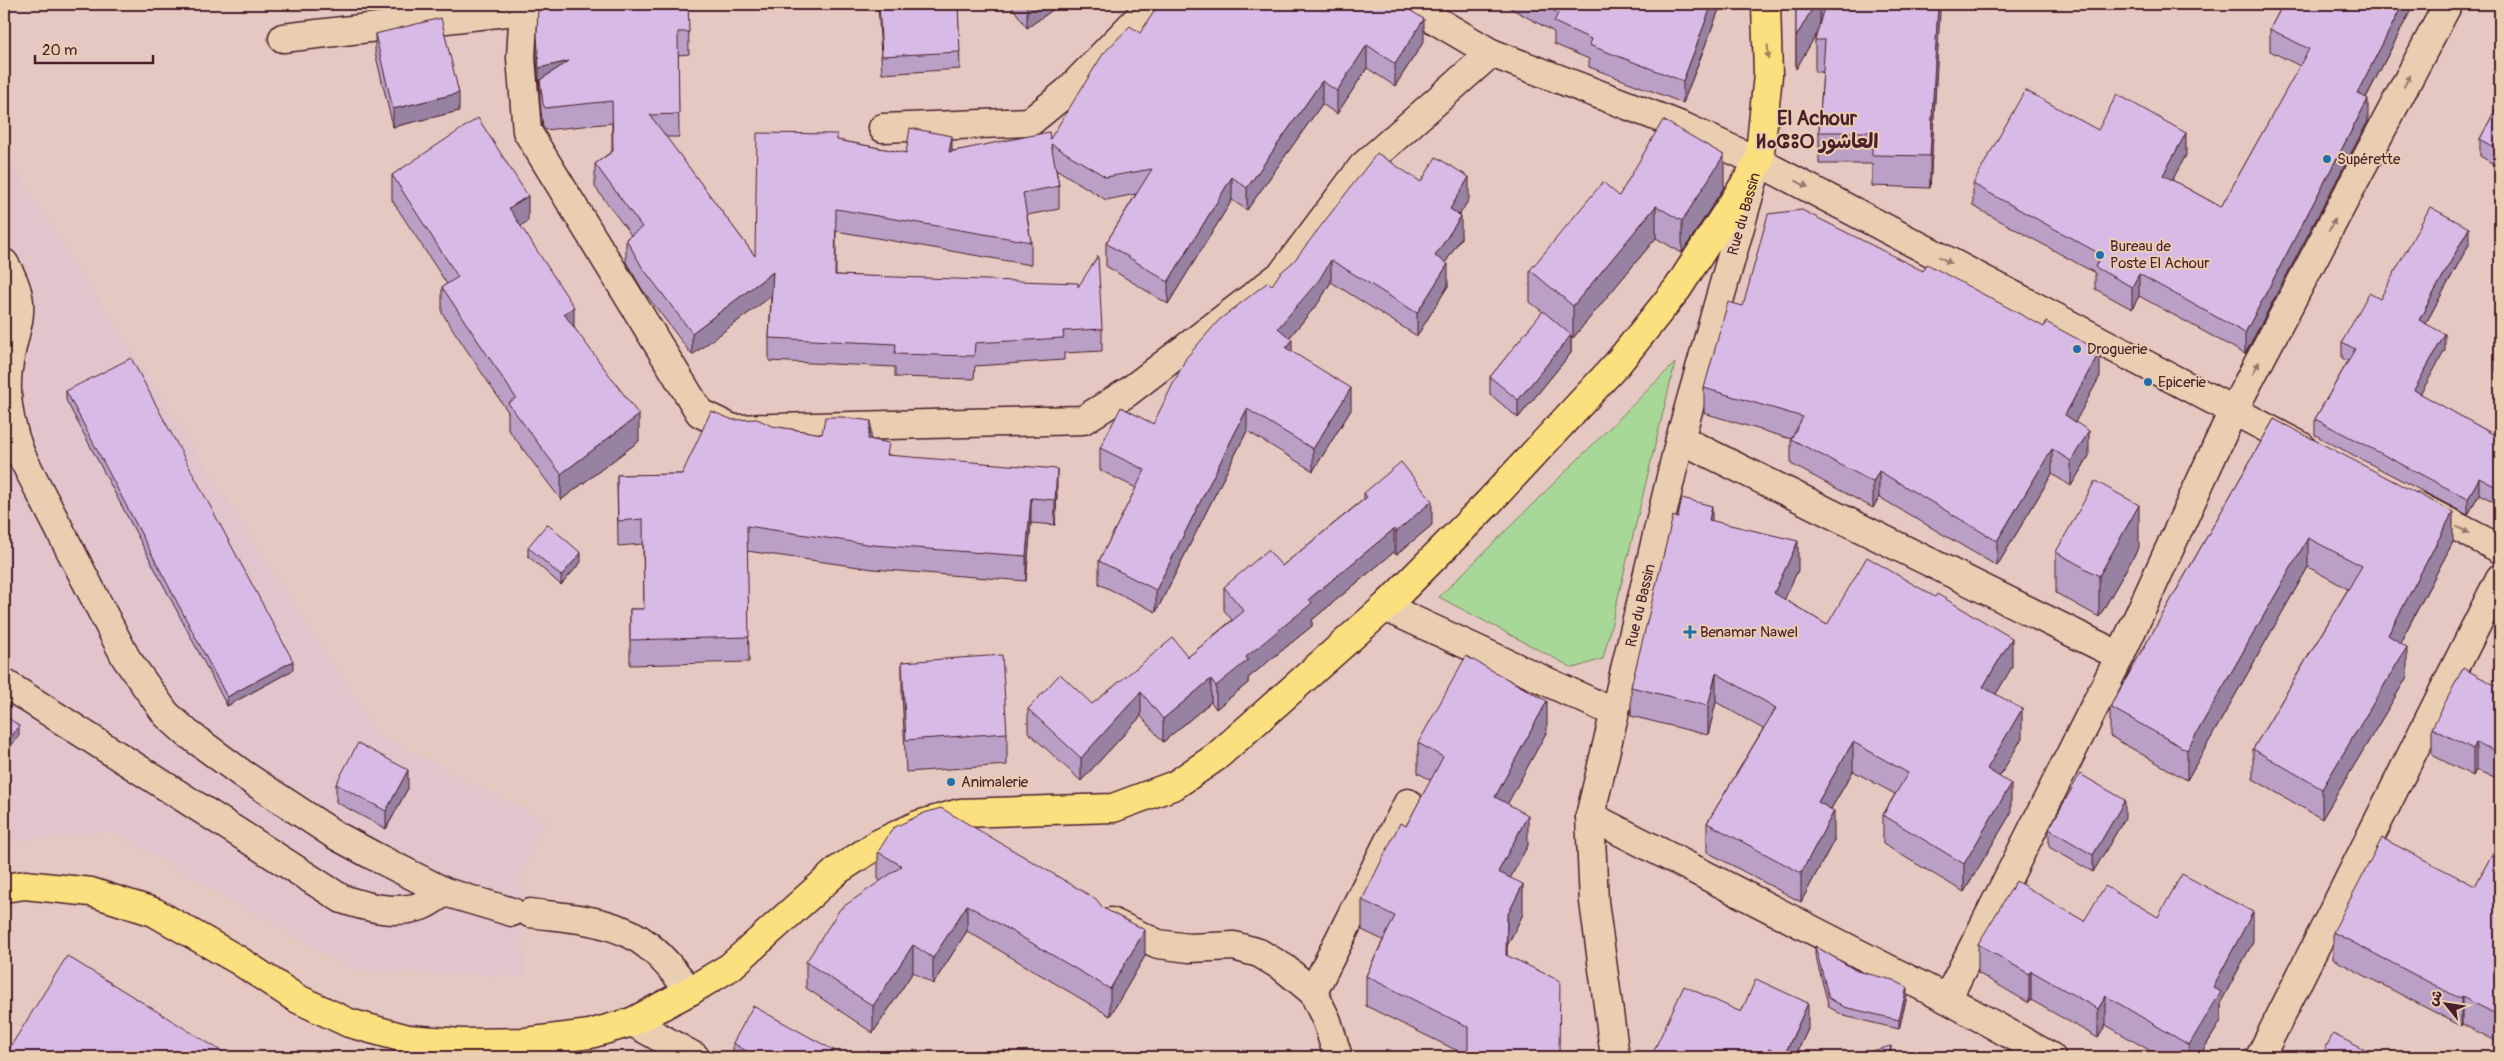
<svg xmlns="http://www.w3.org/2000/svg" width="2504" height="1061" font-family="Pangolin,'Playpen Sans Arabic','Noto Sans Tifinagh',sans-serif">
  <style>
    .built { fill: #e1c4cc }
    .green { fill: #a8d898; stroke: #797c62 }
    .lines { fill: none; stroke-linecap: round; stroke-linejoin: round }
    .minor-casing { stroke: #4a1f2b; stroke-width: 31 }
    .major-casing { stroke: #4a1f2b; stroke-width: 31 }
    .minor { stroke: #eaceb1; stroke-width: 28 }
    .major { stroke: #fce080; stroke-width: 28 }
    .wall { fill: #baa0c7; stroke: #4a1f2b }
    .shaded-wall { fill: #9782a2; stroke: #4a1f2b }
    .building { fill: #d8bae7; stroke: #4a1f2b }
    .oneway { fill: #a38056 }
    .oneway2 { fill: #9a766e }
    .poi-dot { fill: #1f6fb2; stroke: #eaceb1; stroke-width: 2 }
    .labels { text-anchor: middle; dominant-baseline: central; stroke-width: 4; stroke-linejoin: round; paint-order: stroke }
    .poi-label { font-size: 15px; fill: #4a1f2b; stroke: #eaceb1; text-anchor: start }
    .street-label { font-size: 15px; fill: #4a1f2b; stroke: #eaceb1 }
    .district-label { font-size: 20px; font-weight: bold; fill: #4a1f2b; stroke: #eaceb1 }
  </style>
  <rect width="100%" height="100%" fill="#e5c8c1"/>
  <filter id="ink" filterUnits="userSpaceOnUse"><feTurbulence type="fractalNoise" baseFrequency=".02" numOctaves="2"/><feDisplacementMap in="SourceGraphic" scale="10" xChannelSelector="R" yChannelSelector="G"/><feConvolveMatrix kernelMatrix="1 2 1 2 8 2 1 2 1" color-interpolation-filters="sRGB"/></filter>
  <g filter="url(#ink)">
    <path class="built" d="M4,153L379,735L459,777L546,820L522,874L524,977L354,970L112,832L4,842Z"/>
    <path class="green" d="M1675,363L1603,659L1573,668L1439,597Z"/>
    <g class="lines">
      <g class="minor-casing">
        <g id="minor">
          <path d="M524,4L521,58L527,131L700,413L733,429L1083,420L1128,392L1282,274L1363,166L1491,53"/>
          <path d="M1408,4L1491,53L1684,127L1759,162L2301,446"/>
          <path d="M283,38L524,10"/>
          <path d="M883,128L1030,122L1068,91L1152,4"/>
          <path d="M4,263C32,309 14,322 8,369C4,399 10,427 21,455L126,658L166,714L187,733L244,775L335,835L372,855L445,892L512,912"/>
          <path d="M1680,439L2120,656"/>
          <path d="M2419,507L2500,549"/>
          <path d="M1385,607L1613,712"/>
          <path d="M4,683L342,899C366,907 396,915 421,906C429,903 438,896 445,892"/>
          <path d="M1590,816L1947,999L2051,1057"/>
          <path d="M530,913C560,917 592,918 621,930C650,940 671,968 690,991"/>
          <path d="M1111,922L1158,944L1189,948L1234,946L1259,953L1284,968L1313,992L1327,1021L1338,1057"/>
          <path d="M1313,992L1408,803"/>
          <path d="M1947,999L2120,656L2233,411L2448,4"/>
          <path d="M632,1022L695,1057"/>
          <path id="s1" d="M1615,1057L1594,902L1590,816L1680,439L1755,174"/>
          <path d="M2260,1057L2500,578"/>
        </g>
      </g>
      <g class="major-casing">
        <path id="major" d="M4,888L25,885L91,892L154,912L238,960L296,998L349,1023L408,1039L461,1043L526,1042L590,1034L632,1022L690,991L730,967L838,870L878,844L918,825L960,813L1113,808L1175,785L1216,757L1385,607L1488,503L1617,364L1678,288L1759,162L1768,75L1766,4"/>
      </g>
      <use href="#minor" class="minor"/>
      <use href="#major" class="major"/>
    </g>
    <g class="wall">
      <path d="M688,4L689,54L678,55L679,137H666L755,256L837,140L906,153L952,151L1050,139L1140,33L1174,7L1424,41L1395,86L1367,68L1337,114L1322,104L1247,210L1232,200L1168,304L1106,266V243L1136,194L1106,200L1056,169L1059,186V209L1027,215L1031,242V265L836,231V275L1078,287L1102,329V351L1064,353V360L975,366L974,379L895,377V367L769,361V338L771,296L692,355L642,289L626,262V239L631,235L595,187V164L612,151V123L545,130L543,127L540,102V91H539L537,58V35Z"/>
      <path d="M878,4H958L960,69L882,74Z"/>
      <path d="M1010,4H1061L1027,28Z"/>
      <path d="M1503,4H1720V7L1683,103L1589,67V59L1554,44V32Z"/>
      <path d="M1796,4H1940L1930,188L1872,186V164H1819V132L1823,72H1815V40L1816,34L1796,69Z"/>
      <path d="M2283,4H2414L2366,98L2368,121L2245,354L2139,296L2132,309L2095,289V273L1973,206V184L2098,130L2186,155L2172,180L2221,207L2300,66L2270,51V29Z"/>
      <path d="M375,34L459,111L393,127L375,52Z"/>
      <path d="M2500,101V168L2480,156V139Z"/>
      <path d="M392,175L528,221L520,226L574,327L639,441L561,500L508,429V412L442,313V287L447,284L392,200Z"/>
      <path d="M1421,182L1469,199L1459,215L1461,238L1445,263L1448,286L1417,336L1331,282L1319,302L1289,338L1292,352L1351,410L1313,471L1247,431L1156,612L1099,584V561L1136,488L1100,470V448L1153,424L1272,285Z"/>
      <path d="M1724,187L1682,253L1656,238L1573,338L1571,336V353L1518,418L1490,394V377L1543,312L1530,302V270L1619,196Z"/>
      <path d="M2469,244L2426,323L2445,350L2420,394L2500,438V505L2479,494L2468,515L2315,435V419L2348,361L2342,358V342L2380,299Z"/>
      <path d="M1923,271L2100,376L2075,422L2089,456L2071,486L2052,474L1997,566L1879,497L1873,508L1791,464V439L1704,413V388L1743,306Z"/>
      <path d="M2500,350V375L2496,371V356Z"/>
      <path d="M66,391L293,670L227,706L66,400Z"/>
      <path d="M2274,419L2453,542L2400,643L2407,677L2322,819L2253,779V749L2348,589L2308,567L2187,780L2110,736V707Z"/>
      <path d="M733,420L822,434L871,440L889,455L1057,494L1055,525L1031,523L1026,581L873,569L747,551L749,662L630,665V609H644L643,544L618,546L617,475L682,474Z"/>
      <path d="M1364,493L1432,525L1396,555L1394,552L1312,620V626L1248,678V683L1216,709L1211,702L1163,742L1141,716L1081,781L1028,732V709L1092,704L1188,657L1232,620L1224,610V587L1282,566L1364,499Z"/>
      <path d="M1678,518L1712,521L1798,570L1784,599L1827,625L2012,667L1996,694L2022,738L1999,777L2011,813L1964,892L1883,844V815L1895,794L1853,771L1831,809L1834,840L1801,902L1707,852V823L1763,729L1716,702L1708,735L1631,716V687Z"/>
      <path d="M528,547L581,562L561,585L528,556Z"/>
      <path d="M2139,547L2099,617L2056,593V552Z"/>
      <path d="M902,662L1007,733V765L906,772L902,693Z"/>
      <path d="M2500,688V779L2476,770L2473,776L2432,755V728Z"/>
      <path d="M1547,731L1507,804L1528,845L1510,878L1523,914L1507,946V955L1560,1011L1468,1056L1366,1006V976L1383,940L1362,930V900L1406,826L1431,780L1418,773V743Z"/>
      <path d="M336,784L408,788L386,829L336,802Z"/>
      <path d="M2125,818L2093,872L2049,847V829Z"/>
      <path d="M2500,844V1043L2462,1024L2461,1026L2333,959V932L2475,886Z"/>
      <path d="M878,852L1103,908L1145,956L1110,1016L967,931L933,984L913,972L873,1033L806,988V962L881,881L878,879Z"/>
      <path d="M2158,917L2253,942L2221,1002V1021L2199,1057H2161L2106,1025L2098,1038L2031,1000L2029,1003L1978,973V944L2084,921Z"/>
      <path d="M1815,946L1857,971L1907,996L1899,1029L1844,1016L1829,1007L1815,955Z"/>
      <path d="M1741,1012L1808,1029L1795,1057H1651Z"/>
      <path d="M733,1043L846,1057H733Z"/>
    </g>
    <g class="shaded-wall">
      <path d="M1027,4H1061L1027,28Z"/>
      <path d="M1712,4H1720V7L1683,103V81Z"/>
      <path d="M1815,4H1820V28L1796,69V37Z"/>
      <path d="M1938,4H1940V12L1930,188V156Z"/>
      <path d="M2403,4H2414L2357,115V93Z"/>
      <path d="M1424,19V41L1395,86V64Z"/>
      <path d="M1367,45V68L1337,114V91Z"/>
      <path d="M569,61L540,80V91H539V68Z"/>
      <path d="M1322,81V104L1247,210V188Z"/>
      <path d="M459,93V111L393,127V109Z"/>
      <path d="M2368,99V121L2245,354V333Z"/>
      <path d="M2186,133V155L2163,197V175Z"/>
      <path d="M952,136V158L949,152Z"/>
      <path d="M1724,155V187L1682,253V221Z"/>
      <path d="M1232,177V200L1168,304V282Z"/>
      <path d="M1469,177V199L1450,231V209Z"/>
      <path d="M528,196V221L509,234V208Z"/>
      <path d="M1656,206V238L1573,338V306Z"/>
      <path d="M1461,216V238L1435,279V256Z"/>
      <path d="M2469,228V244L2419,336V320Z"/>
      <path d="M1331,260V282L1319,302L1278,351V328Z"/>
      <path d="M1448,264V286L1417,336V313Z"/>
      <path d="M773,272V295L692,355V333Z"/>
      <path d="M2139,274V296L2132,309V287Z"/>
      <path d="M574,307V332L564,314Z"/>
      <path d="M2445,334V350L2414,406V390Z"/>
      <path d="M1571,335V353L1518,418V400Z"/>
      <path d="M1292,340V362L1286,348Z"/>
      <path d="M2100,351V376L2065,441V415Z"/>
      <path d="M1351,388V410L1313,471V449Z"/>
      <path d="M1247,409V431L1156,612V590Z"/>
      <path d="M639,415V441L561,500V474Z"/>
      <path d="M871,421V446L868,439Z"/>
      <path d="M2089,431V456L2071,486V461Z"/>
      <path d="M2052,449V474L1997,566V541Z"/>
      <path d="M1057,469V494L1055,525V500Z"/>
      <path d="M1879,471V497L1873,508V482Z"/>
      <path d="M2479,478V494L2468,515V499Z"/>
      <path d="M1031,498V523L1026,581V556Z"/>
      <path d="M1432,501V525L1396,555V532Z"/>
      <path d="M2139,505V547L2099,617V576Z"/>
      <path d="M1712,506V534L1709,520Z"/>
      <path d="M2453,512V542L2388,665V635Z"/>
      <path d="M1394,529V552L1312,620V626L1248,678V683L1216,709V686L1246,657L1309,599Z"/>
      <path d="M2308,538V567L2187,780V750Z"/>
      <path d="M1798,541V570L1774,622V593Z"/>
      <path d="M581,553V562L561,585V576Z"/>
      <path d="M2012,638V667L1983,716V687Z"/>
      <path d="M2407,647V677L2322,819V789Z"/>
      <path d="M293,661V670L227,706V697Z"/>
      <path d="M1716,673V702L1708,735V706Z"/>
      <path d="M1211,679V702L1163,742V719Z"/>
      <path d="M1141,692V716L1081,781V758Z"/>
      <path d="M1547,701V731L1495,827V797Z"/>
      <path d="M2022,709V738L1987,798V769Z"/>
      <path d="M19,726V736L4,755V746Z"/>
      <path d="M1853,742V771L1818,831V802Z"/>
      <path d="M2476,743V770L2473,776V749Z"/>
      <path d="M408,770V788L386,829V811Z"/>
      <path d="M2011,784V813L1964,892V864Z"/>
      <path d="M2125,800V818L2093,872V855Z"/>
      <path d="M1834,811V840L1801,902V873Z"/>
      <path d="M1528,815V845L1498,901V872Z"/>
      <path d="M1523,884V914L1507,946L1506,985L1507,916Z"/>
      <path d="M967,905V931L933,984V958Z"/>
      <path d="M2253,912V942L2221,1002V1021L2199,1057H2189V1045L2213,987Z"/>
      <path d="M1145,930V956L1110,1016V989Z"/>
      <path d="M913,945V972L873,1033V1006Z"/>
      <path d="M2031,971V1000L2029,1003V974Z"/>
      <path d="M1907,987V996L1899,1029V1020Z"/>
      <path d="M2106,996V1025L2098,1038V1009Z"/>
      <path d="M2462,997V1024L2461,1026V999Z"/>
      <path d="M1808,1003V1029L1795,1057H1784Z"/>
      <path d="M1891,1046V1057H1888Z"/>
      <path d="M1769,1049V1057H1765Z"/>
    </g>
    <g class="building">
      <path d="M538,4H688L689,32H678L679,114L650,115L755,256L757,133L837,134V140L906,153L910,128L952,136L949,152L1049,132L1050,139L1103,54L1130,26L1140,33L1159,4H1170L1174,7L1176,4H1400L1424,19L1395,64L1367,45L1337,91L1322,81L1247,188L1232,177L1168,282L1106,243L1152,169L1106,177L1051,144L1059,186L1023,193L1031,242L836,209L835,275L1078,283V287L1098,256L1102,329L1063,331L1064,338L975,343L974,356L895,354L896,344L769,338L773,272L692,333L642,267L626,239L642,227L595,164L613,151L612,101L545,108L543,104L540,80L569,61L539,68L537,35Z"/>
      <path d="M879,4H958L960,52L882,56Z"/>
      <path d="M1542,4H1712L1683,81L1589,45L1591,39L1554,22L1558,13Z"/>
      <path d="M1796,4H1815L1796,37Z"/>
      <path d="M1825,4H1938L1930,156L1872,155V132H1819L1825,40H1815Z"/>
      <path d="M2283,4H2403L2357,93L2368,99L2245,333L2139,274L2132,287L2095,267L2102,255L1973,184L2025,90L2098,130L2117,94L2186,133L2163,175L2221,207L2309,49L2270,29Z"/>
      <path d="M441,18L459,93L393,109L375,34Z"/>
      <path d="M2500,101V150L2480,139Z"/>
      <path d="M478,118L528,196L509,208L574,307L564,314L639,415L561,474L508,403L516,398L442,287L458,277L392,175Z"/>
      <path d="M1663,120L1724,155L1682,221L1656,206L1573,306L1530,270L1603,182L1619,196Z"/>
      <path d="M1377,153L1421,182L1436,157L1469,177L1450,209L1461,216L1435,256L1448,264L1417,313L1331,260L1319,280L1278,328L1292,340L1286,348L1351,388L1313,449L1247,409L1156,590L1099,561L1145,470L1100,448L1121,407L1153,424L1186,358L1219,320L1268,282L1272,285L1280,273L1294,261Z"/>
      <path d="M2430,207L2469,228L2419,320L2445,334L2414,390L2500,438V489L2479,478L2468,499L2315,419L2355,349L2342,342L2369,293L2380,299Z"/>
      <path d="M1802,210L1923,271L1927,264L2044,327L2046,322L2100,351L2065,415L2089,431L2071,461L2052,449L1997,541L1879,471L1873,482L1791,439L1803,417L1704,388L1728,302L1743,306L1768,214Z"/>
      <path d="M1543,311L1571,335L1518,400L1490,377Z"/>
      <path d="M2500,350V359L2496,356Z"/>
      <path d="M131,358L293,661L227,697L66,391Z"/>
      <path d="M711,411L733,420L757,419L772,426L822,434L825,417H843L871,421L868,439L889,443L887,455L1057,469L1055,500L1031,498L1026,556L873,545L747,526L749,637L630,640V609H644L643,519L618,521L617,475L682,474Z"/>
      <path d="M2274,419L2453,512L2388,635L2407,647L2322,789L2253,749L2362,566L2308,538L2187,750L2110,707Z"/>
      <path d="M1401,462L1432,501L1396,532L1394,529L1309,599L1312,603L1246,657L1248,660L1216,686L1211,679L1163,719L1141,692L1081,758L1028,709L1060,674L1092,704L1173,638L1188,657L1244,611L1224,587L1268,550L1282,566L1367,497L1364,493Z"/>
      <path d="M2095,481L2139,505L2099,576L2056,552Z"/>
      <path d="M1682,498L1712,506L1709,520L1798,541L1774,593L1827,625L1867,557L1935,597L1937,594L2012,638L1983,687L2022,709L1987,769L2011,784L1964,864L1883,815L1908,773L1853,742L1818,802L1834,811L1801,873L1707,823L1776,708L1716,673L1708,706L1631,687L1673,516L1678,518Z"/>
      <path d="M547,524L581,553L561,576L528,547Z"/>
      <path d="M1002,655L1007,733L906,740L902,662Z"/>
      <path d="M1466,656L1547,701L1495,797L1528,815L1498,872L1523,884L1507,916L1506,955L1560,981L1559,1057H1468V1027L1366,976L1395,916L1362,900L1400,823L1406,826L1443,757L1418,743Z"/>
      <path d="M2463,668L2500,688V752L2476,743L2473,749L2432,728Z"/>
      <path d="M4,714L19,726L4,746Z"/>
      <path d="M358,743L408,770L386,811L336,784Z"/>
      <path d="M2080,774L2125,800L2093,855L2049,829Z"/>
      <path d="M941,808L1096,899L1103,908L1145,930L1110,989L967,905L933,958L913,945L873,1006L806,962L840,909L902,866L878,852L893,828L924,813Z"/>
      <path d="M2382,838L2475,886L2498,843L2500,844V1016L2462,997L2461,999L2333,932Z"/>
      <path d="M2182,874L2253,912L2213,987L2221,992L2189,1045L2106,996L2098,1009L2031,971L2029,974L1978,944L2016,881L2084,921L2105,886L2158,917Z"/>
      <path d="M1815,946L1857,971L1893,980L1907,987L1899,1020L1844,1007L1829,998Z"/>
      <path d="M67,956L231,1057H4Z"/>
      <path d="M1756,979L1808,1003L1784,1056L1769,1049L1765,1057H1651L1684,986L1741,1012Z"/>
      <path d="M753,1006L846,1057H756L733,1043Z"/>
      <path d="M2333,1034L2379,1057H2321Z"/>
      <path d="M1891,1046L1888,1057H1850Z"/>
    </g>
    <defs><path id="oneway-solid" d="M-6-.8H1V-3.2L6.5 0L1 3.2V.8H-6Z" transform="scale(1.25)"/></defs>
    <use class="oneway" href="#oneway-solid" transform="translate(1768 52) rotate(88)"/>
    <g class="oneway2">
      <use href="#oneway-solid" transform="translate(2407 81) rotate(-62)"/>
      <use href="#oneway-solid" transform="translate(1802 184) rotate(28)"/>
      <use href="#oneway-solid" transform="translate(2332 225) rotate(-62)"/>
      <use href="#oneway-solid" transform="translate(1945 260) rotate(28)"/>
      <use href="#oneway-solid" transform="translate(2256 368) rotate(-62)"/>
      <use href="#oneway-solid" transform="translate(2463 530) rotate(27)"/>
    </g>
  </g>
  <g class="poi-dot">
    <circle cx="2327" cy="159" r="5"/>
    <circle cx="2100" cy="255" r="5"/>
    <circle cx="2077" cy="349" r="5"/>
    <circle cx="2148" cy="382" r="5"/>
    <path d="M1687.5 624.5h5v5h5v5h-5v5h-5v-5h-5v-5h5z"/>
    <circle cx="951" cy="782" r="5"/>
  </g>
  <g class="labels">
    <g class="poi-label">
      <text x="2337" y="159">Supérette</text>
      <text x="2110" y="246">Bureau de<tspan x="2110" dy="17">Poste El Achour</tspan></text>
      <text x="2087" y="349">Droguerie</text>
      <text x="2158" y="382">Epicerie</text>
      <text x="1700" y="632">Benamar Nawel</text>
      <text x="961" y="782">Animalerie</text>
    </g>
    <g class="street-label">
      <text stroke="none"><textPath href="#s1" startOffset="864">Rue du Bassin</textPath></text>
      <text stroke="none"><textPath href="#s1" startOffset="459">Rue du Bassin</textPath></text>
    </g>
    <g class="district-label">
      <text x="1817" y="118">El Achour<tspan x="1817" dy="23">ⵍⴰⵛⵓⵔ العاشور</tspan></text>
    </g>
  </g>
  <rect width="2504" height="1061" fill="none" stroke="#eaceb1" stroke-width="20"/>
  <rect x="10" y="10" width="2484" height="1041" fill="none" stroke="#4a1f2b" stroke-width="2" filter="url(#ink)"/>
  <g transform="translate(2446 1004) rotate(300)" stroke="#eaceb1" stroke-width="4" paint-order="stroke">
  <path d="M0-4L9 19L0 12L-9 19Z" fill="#4a1f2b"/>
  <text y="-8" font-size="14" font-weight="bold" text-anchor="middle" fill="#4a1f2b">ش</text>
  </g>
  <path d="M35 55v8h118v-8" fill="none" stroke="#4a1f2b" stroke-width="2.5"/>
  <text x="42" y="55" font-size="15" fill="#4a1f2b" stroke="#eaceb1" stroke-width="4" paint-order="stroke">20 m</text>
</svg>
